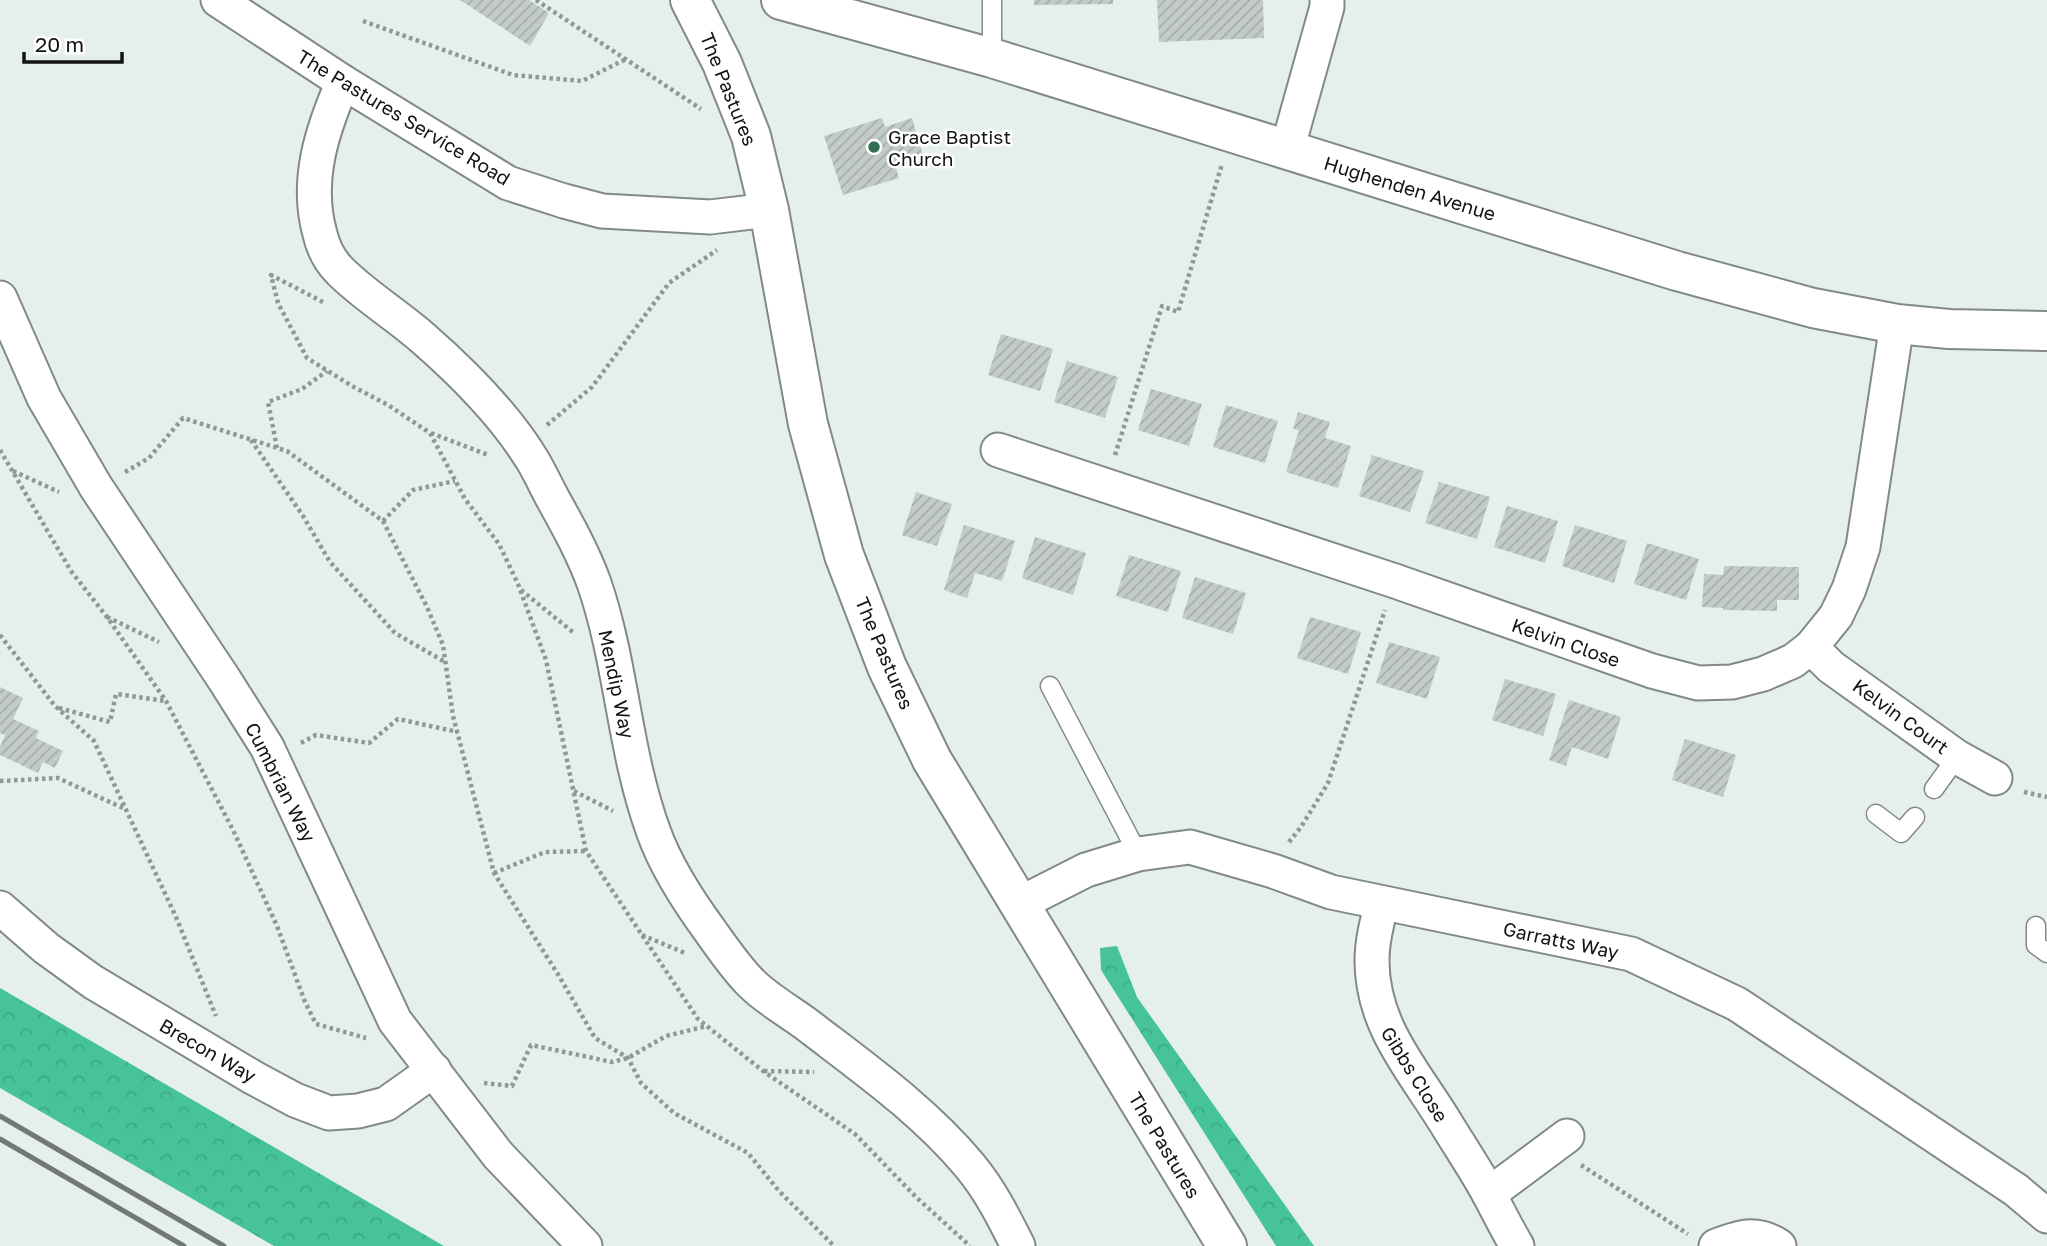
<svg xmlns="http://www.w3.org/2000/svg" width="2047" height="1246" font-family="'Golos Text',sans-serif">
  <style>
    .forest { fill: url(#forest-crowns) }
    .building { fill: url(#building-hatch) }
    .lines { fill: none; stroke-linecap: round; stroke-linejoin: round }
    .lane-casing { stroke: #818a85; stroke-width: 21 }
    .street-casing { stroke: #818a85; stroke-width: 37 }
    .secondary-casing { stroke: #818a85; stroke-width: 42 }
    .path { stroke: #919894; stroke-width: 4.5; stroke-dasharray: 3.5 3.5; stroke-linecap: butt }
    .lane { stroke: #fff; stroke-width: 18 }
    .street { stroke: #fff; stroke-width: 33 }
    .secondary { stroke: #fff; stroke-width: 38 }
    .rail { stroke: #727874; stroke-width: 5 }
    .poi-dot { fill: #336d56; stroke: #fff; stroke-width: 2.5 }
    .labels { text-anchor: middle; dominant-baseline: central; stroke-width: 5; stroke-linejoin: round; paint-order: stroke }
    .street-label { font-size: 19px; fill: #111412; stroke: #fff }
    .poi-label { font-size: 19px; fill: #111412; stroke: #fff; text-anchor: start }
  </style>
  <defs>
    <pattern id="forest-crowns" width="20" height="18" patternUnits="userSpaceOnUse" patternTransform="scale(1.75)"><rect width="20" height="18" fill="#47c497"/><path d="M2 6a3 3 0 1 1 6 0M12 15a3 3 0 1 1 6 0" fill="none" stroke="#3da881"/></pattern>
    <pattern id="building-hatch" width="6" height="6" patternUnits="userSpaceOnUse" patternTransform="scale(1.75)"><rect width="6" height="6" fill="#c2cbc6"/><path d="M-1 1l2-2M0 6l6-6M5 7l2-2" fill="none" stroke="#a6ada9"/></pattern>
  </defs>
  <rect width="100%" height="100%" fill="#e6f0eb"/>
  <g class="forest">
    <path d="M1117,946L1137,997L1314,1246H1276L1101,970L1100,948Z"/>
    <path d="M0,988L444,1246H274L0,1088Z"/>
  </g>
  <g class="building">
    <path d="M460,0H529L549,13L530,46Z"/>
    <path d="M1034,0H1113V4L1034,5Z"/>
    <path d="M1157,0H1263L1264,38L1159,42Z"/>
    <path d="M882,118L885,127L912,118L924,159L896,168L899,178L843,195L824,136Z"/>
    <path d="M1001,334L1053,349L1040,391L988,375Z"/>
    <path d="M1067,361L1118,377L1105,418L1054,402Z"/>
    <path d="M1151,389L1202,404L1189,446L1138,430Z"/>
    <path d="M1226,405L1278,421L1265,463L1213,447Z"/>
    <path d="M1298,412L1330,422L1325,438L1351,446L1338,488L1286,472L1299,430L1293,429Z"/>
    <path d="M1372,455L1424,471L1410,512L1359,496Z"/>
    <path d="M1439,482L1490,497L1477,539L1425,523Z"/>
    <path d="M916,492L952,504L937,546L902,535Z"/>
    <path d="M1507,506L1558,521L1545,563L1494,547Z"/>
    <path d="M964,525L1015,541L1002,581L975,573L967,598L944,590Z"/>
    <path d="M1575,525L1627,541L1614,583L1562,566Z"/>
    <path d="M1035,537L1086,553L1073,595L1022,578Z"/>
    <path d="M1647,543L1699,559L1686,600L1634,584Z"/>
    <path d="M1129,555L1181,571L1168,612L1116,596Z"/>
    <path d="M1724,566L1799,567V600H1777V611L1723,610V608L1702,607L1704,574L1723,575Z"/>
    <path d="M1195,577L1246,593L1233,634L1182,618Z"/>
    <path d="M1310,617L1361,632L1348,674L1297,658Z"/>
    <path d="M1389,642L1440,657L1427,699L1376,683Z"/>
    <path d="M1505,679L1556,694L1543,736L1492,720Z"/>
    <path d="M0,687L23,698L13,719L39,731L36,738L63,751L55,768L43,762L38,773L0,755V747L5,735L0,733Z"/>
    <path d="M1569,700L1621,717L1608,759L1572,747L1566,766L1549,760Z"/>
    <path d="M1685,739L1736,755L1723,797L1672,780Z"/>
  </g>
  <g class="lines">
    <g class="lane-casing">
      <g id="lane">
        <path d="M992,0V58"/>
        <path d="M1050,686L1138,854"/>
        <path d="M1934,789L1957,757"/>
        <path d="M1876,814L1901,833L1915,817"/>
        <path d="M2036,926V945L2047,953"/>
      </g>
    </g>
    <g class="street-casing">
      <g id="street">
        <path d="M218,0L343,82L508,183L564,201L602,211L710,217L769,210"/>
        <path d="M343,82C322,130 305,181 320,234C323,247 330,261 340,271C365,296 397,315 424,339C464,374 505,415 533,461C540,473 546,486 553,499C568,526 583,553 594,583C622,664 624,752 654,833C667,869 689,902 711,932C723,949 736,968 751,983C769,1001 794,1014 814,1030C869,1072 926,1113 970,1166C990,1190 1004,1218 1018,1246"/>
        <path d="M1287,150L1327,7V0"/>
        <path d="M0,298L44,398L96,487L224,679L267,747L395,1021L498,1155L585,1246"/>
        <path d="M998,450L1395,581L1652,671L1698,683L1732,682L1763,674L1793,661L1811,647L1836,616L1849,589L1863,547L1897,324"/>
        <path d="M1811,647L1831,667L1957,757L1995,778"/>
        <path d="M1382,903C1377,922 1372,941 1372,961C1372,1027 1415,1072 1447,1125C1461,1148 1476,1170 1489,1194C1498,1211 1507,1229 1517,1246"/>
        <path d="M1019,904L1086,870L1138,854L1190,847L1273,871L1331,892L1631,954L1737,1004L2016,1190L2047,1216"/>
        <path d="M0,908L46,948L93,982L254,1078L295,1100L329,1113L358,1111L386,1104L434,1070"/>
        <path d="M1489,1194L1567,1136"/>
        <path d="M1716,1246C1740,1237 1756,1231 1779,1246"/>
      </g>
    </g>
    <g class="secondary-casing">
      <g id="secondary">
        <path d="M690,0L722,63L751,136L769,210L808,424L844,555L887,667L932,760L1227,1246"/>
        <path d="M781,0L992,58L1677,271L1813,308L1897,324L1949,329L2047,331"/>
      </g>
    </g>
    <g class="path">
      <path d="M536,0L701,109"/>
      <path d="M363,21L513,75L582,81L626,59"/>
      <path d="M323,302L271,275L278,303L307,358L352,386L388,405L430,433L465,499L499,544L518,584L546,660L586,851L698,1019L763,1071L855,1134L917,1198L970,1246"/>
      <path d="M547,425L592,387L669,283L717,250"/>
      <path d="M431,433L488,455"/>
      <path d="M251,440L303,516L330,562L395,633L445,662"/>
      <path d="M277,448L268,402L302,389L327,371"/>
      <path d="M0,450L71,571L107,617L166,701L233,830L277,926L305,1002L316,1024L366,1038"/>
      <path d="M1115,455L1162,306L1178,312L1222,164"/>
      <path d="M13,471L59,492"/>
      <path d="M125,472L149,458L183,418L287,451L383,521L427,607L443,645L453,716L494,873L559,976L595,1038L628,1058L641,1083L674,1113L748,1153L779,1191L834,1246"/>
      <path d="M383,521L413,490L455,481"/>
      <path d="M521,590L574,633"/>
      <path d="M107,617L159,642"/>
      <path d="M0,635L55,706L94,741L176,917L216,1016"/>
      <path d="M59,708L110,722L116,694L165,701"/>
      <path d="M301,743L316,735L369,743L398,719L458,732"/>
      <path d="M0,781L58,778L125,809"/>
      <path d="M574,791L613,811"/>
      <path d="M2024,792L2047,797"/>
      <path d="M1289,842L1301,827L1328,783L1385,610"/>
      <path d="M494,873L545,852L586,851"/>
      <path d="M642,935L685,953"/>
      <path d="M764,1071L814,1072"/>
      <path d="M484,1083L512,1086L531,1045L612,1062L628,1058L666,1036L707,1026"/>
      <path d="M1581,1165L1688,1234"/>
    </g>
    <use href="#lane" class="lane"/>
    <use href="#street" class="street"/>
    <use href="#secondary" class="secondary"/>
    <g class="rail">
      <path d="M0,1116L224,1246"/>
      <path d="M0,1139L184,1246"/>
    </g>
  </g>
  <circle class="poi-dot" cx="874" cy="147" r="7"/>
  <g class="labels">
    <g class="street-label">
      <text transform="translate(729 89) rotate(68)">The Pastures</text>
      <text transform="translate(404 117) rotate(31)">The Pastures Service Road</text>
      <text transform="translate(1410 188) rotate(17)">Hughenden Avenue</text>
      <text transform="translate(1566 642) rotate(19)">Kelvin Close</text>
      <text transform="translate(885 653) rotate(67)">The Pastures</text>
      <text transform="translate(617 684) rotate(78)">Mendip Way</text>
      <text transform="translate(1901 716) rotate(36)">Kelvin Court</text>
      <text transform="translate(281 782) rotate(63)">Cumbrian Way</text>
      <text transform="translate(1561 940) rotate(12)">Garratts Way</text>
      <text transform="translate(208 1050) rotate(30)">Brecon Way</text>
      <text transform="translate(1415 1074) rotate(58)">Gibbs Close</text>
      <text transform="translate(1165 1145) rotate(59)">The Pastures</text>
    </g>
    <g class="poi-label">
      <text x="888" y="136">Grace Baptist<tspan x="888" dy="22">Church</tspan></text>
    </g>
  </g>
  <path d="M24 52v10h98v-10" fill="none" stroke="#111412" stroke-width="3.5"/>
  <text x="35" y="52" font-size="21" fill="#111412" stroke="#ffffff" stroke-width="5" paint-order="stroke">20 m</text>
</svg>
